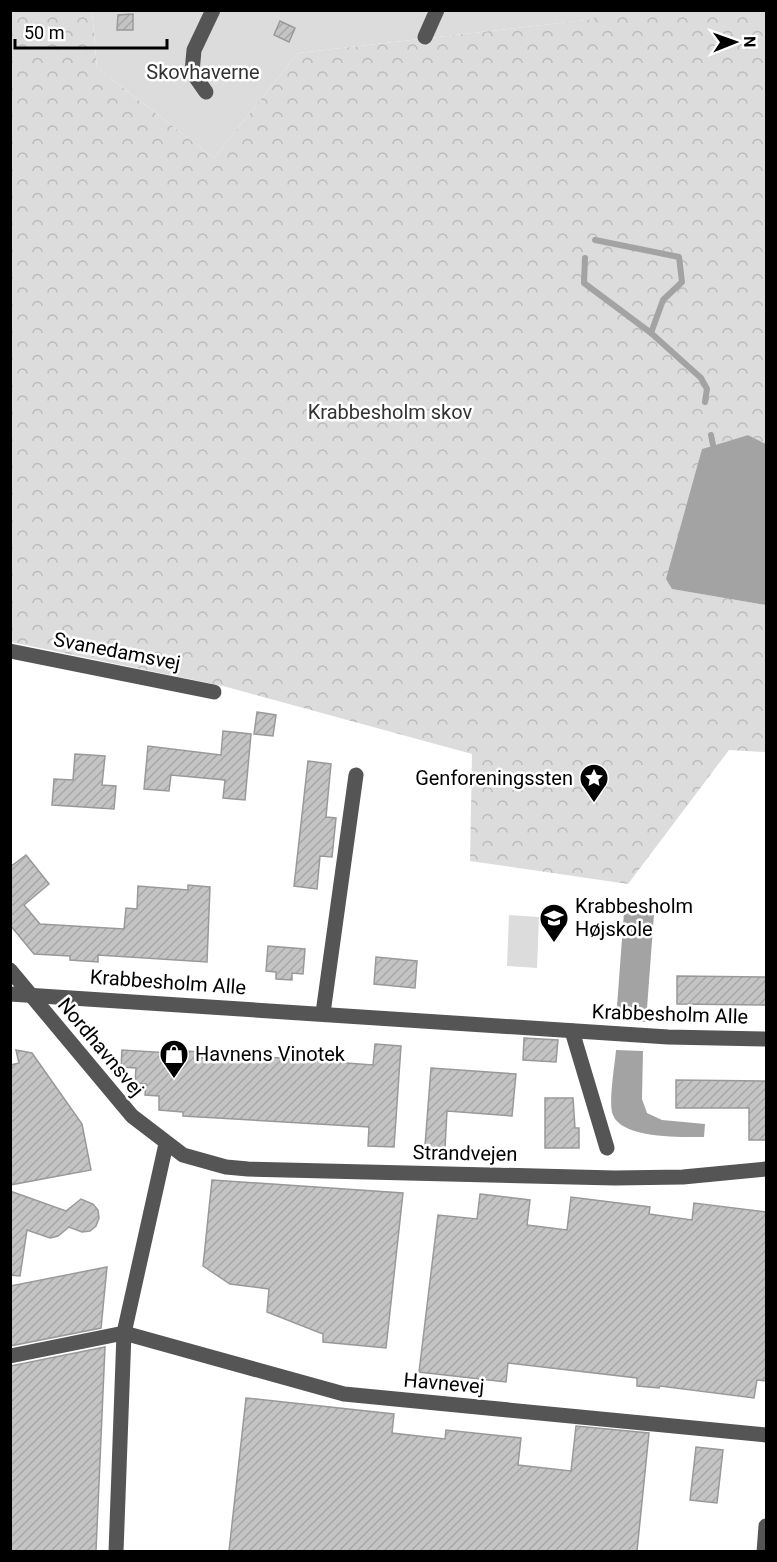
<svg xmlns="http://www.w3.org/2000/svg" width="777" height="1562" font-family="Roboto,sans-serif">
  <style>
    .green { fill: #dcdcdc }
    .forest { fill: url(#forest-crowns) }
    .water { fill: #a3a3a3 }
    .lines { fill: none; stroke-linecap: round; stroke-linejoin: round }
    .stream { stroke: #a3a3a3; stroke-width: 6 }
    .building { fill: url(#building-hatch); stroke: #999; stroke-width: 1.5 }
    .minor { stroke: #555; stroke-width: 15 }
    .labels { text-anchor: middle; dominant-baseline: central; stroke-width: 5; stroke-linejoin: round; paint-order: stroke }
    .park-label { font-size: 20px; fill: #333; stroke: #fff }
    .street-label { font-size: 20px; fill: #000; stroke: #fff }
    .poi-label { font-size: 20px; fill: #000; stroke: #fff; text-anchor: start }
  </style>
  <defs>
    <pattern id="forest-crowns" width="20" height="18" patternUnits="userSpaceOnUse" patternTransform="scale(1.5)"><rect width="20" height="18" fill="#dcdcdc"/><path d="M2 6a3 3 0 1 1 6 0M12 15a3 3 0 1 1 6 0" fill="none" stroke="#bbb"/></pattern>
    <pattern id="building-hatch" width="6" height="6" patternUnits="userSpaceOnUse" patternTransform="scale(1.5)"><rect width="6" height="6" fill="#c4c4c4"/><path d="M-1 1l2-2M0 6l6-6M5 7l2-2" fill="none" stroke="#a7a7a7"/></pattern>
  </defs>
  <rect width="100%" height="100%" fill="#fff"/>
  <g class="green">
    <path d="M592,10L595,19L298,53L214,158L97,68L92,11Z"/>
    <path d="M509,915L539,917L537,968L507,966Z"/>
  </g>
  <path class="forest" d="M11,11H92L97,68L214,158L298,53L594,19L592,11H766V444L748,435L702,449L673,589L766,605V752L729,750L628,884L470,861L472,754L223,686L11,642Z"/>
  <g class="water">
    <path d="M748,435L766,444V605L672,589L666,579L702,449Z"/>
    <path d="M624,912L654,914L646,1022L616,1020Z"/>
    <path d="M616,1050L643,1051L642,1099L647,1113L662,1120L705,1124L704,1137C682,1137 622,1139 613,1115C608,1103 615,1064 616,1050Z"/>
  </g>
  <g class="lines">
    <g class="stream">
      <path d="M595,240L679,257L682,282L663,300L651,333"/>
      <path d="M585,258L584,283L651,333L701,378L707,389L705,402"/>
      <path d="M711,435L713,445"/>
    </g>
  </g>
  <g class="building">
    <path d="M133,14V30H117L118,15Z"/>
    <path d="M280,21L295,28L289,42L274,35Z"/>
    <path d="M257,712L276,715L273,736L254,734Z"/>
    <path d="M223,731L251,734L245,800L223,798L225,780L171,775L169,791L144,789L148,746L221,755Z"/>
    <path d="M75,754L105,756L102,785L116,786L114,809L52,805L54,779L73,780Z"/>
    <path d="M308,761L331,764L326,817L336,818L332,857L320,856L317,889L294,886Z"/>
    <path d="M26,855L49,884L24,905L40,924L124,929L126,908L137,909L138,886L188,890V885L210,887L207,962L98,955V962L70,960V956L34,954L10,925V867Z"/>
    <path d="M268,946L305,949L303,974L292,973V980L276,979V972L266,971Z"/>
    <path d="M376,957L417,961L415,988L374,984Z"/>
    <path d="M677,976L766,977V1005L677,1004Z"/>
    <path d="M524,1038L558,1040L556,1062L523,1060Z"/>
    <path d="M375,1044L401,1046L394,1147L368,1146L369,1127L183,1116V1112L159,1110V1096L145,1095L146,1084L135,1083L136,1068L121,1067L122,1050L187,1054V1051L373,1065Z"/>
    <path d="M16,1050L32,1053L82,1124L91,1170L10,1185V1065L19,1063Z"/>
    <path d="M431,1068L516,1074L512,1116L447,1111L445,1148L425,1146Z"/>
    <path d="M676,1080L766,1081V1140H749V1108H676Z"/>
    <path d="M545,1098H573L575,1128H579V1148H545Z"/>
    <path d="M212,1180L403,1193L386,1348L323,1342V1334L267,1312L269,1289L230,1284L203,1266Z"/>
    <path d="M10,1191L66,1211L81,1199L93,1204L98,1210L99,1218L96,1226L90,1231L82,1232L69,1227L58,1236L50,1238L27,1230L20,1276L10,1275Z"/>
    <path d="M480,1194L530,1200L527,1225L567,1230L571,1197L650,1207L649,1214L692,1220L694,1203L766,1212V1381L757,1380L754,1398L660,1386L659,1388L637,1386V1378L508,1363L506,1382L419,1372L438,1215L477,1219Z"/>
    <path d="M107,1267L101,1328L10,1346V1286Z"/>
    <path d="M105,1347L96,1551H10V1366Z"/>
    <path d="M246,1398L394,1414L392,1433L445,1439L446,1430L521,1438L518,1465L571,1471L576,1426L649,1433L637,1551H229Z"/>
    <path d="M696,1447L723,1450L717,1503L690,1500Z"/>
  </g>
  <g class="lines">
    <g class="minor">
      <path d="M425,37L437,10"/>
      <path d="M206,92L192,72L194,50L213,10"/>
      <path d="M10,651L214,692"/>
      <path d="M10,970L132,1116L183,1155L226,1167L248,1169L615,1178L683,1177L766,1169"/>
      <path d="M10,994L668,1037L766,1039"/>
      <path d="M323,1013L356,775"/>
      <path d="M572,1031L607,1148"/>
      <path d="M10,1356L124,1333L344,1394L766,1435"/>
      <path d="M116,1552L124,1333L166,1144"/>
      <path d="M764,1552L766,1526"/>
    </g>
  </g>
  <defs>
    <g id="sight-pin" transform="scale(1.5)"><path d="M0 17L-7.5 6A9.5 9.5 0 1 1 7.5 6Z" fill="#000" stroke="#fff"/><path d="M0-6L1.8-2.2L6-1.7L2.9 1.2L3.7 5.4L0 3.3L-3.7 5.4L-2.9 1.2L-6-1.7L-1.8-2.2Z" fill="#fff"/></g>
    <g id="university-pin" transform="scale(1.5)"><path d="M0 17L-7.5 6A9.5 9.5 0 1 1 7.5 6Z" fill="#000" stroke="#fff"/><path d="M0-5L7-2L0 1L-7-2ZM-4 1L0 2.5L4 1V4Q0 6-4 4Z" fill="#fff"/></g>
    <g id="shop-pin" transform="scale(1.5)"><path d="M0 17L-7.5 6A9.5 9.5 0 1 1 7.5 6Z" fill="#000" stroke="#fff"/><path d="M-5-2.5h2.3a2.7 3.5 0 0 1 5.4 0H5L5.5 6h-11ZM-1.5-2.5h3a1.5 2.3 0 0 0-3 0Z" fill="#fff"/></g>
  </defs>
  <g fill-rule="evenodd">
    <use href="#sight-pin" x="594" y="778"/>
    <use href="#university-pin" x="554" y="918"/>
    <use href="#shop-pin" x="174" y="1054"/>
  </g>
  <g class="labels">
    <g class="park-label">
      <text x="203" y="72">Skovhaverne</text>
      <text x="390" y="412">Krabbesholm skov</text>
    </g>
    <g class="street-label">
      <text transform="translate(117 651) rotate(11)">Svanedamsvej</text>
      <text transform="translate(168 982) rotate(4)">Krabbesholm Alle</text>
      <text transform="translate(670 1014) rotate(2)">Krabbesholm Alle</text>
      <text transform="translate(101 1047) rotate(50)">Nordhavnsvej</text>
      <text transform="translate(465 1153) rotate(1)">Strandvejen</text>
      <text transform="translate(444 1383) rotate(5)">Havnevej</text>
    </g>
    <g class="poi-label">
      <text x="573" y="778" text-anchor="end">Genforeningssten</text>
      <text x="575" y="906">Krabbesholm<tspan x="575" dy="23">Højskole</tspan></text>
      <text x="195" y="1054">Havnens Vinotek</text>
    </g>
  </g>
  <rect width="777" height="1562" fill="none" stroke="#000000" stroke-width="24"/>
  <g transform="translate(735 42) rotate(89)" stroke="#ffffff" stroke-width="4.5" paint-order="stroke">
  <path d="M0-4.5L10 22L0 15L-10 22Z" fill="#000000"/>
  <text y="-9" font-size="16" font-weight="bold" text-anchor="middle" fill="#000000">N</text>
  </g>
  <path d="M15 39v9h152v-9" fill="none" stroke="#000000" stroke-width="3"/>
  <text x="24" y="39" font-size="18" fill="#000000" stroke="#ffffff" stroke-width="4.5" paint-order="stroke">50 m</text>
</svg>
